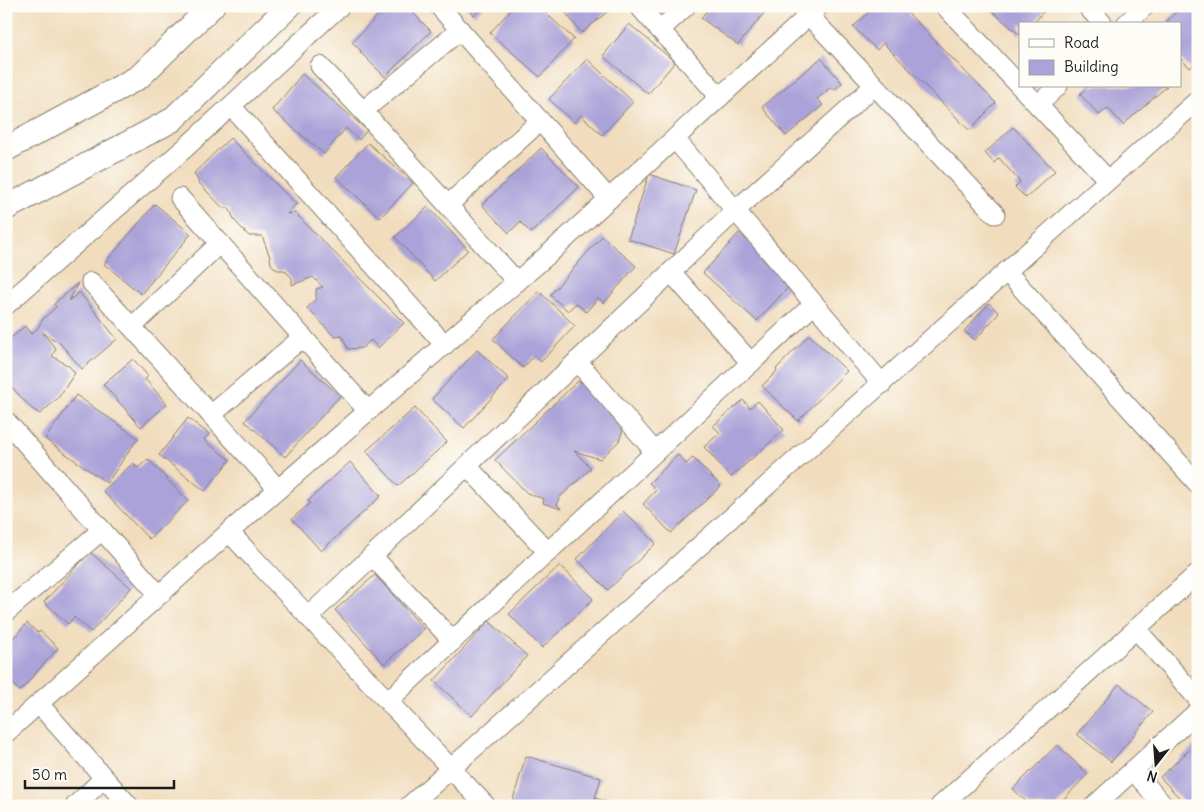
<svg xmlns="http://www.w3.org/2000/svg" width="1204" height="812" font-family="Delius,sans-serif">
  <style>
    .building { fill: #aaa2d8 }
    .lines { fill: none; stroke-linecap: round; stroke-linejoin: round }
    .minor-casing { stroke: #867c6c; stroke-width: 21 }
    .tertiary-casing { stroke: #867c6c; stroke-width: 26 }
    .minor { stroke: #fff; stroke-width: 19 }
    .tertiary { stroke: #fff; stroke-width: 24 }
  </style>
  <rect width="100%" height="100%" fill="#fdfcf7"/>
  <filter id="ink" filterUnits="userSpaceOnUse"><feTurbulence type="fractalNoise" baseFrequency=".02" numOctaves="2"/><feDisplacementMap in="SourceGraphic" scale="10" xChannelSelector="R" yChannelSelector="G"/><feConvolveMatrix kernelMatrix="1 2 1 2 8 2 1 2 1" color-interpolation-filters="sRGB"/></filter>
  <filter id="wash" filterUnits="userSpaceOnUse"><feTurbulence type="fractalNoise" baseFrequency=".0096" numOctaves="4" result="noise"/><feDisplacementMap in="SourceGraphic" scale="20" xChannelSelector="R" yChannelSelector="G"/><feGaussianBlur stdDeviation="1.12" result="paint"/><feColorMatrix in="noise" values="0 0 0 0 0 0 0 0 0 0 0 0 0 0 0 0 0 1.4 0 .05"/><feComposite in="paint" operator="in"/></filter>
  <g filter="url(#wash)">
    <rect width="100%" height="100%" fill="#f1ddbd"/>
    <g id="blocks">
      <g class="building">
        <path d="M387,6H406L431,31L385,77L360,52L361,51L352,42Z"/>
        <path d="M466,6H485L474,15Z"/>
        <path d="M514,6H538L574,39L540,77L490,33Z"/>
        <path d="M560,6H614L582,33Z"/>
        <path d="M710,6H770L738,45L701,18Z"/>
        <path d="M875,6H901L996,103L969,130L883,43L877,50L853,27Z"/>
        <path d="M986,6H1048L1033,24H1020V35Z"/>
        <path d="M1182,6H1198V60L1190,68L1180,58V24H1171L1167,21Z"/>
        <path d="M629,24L675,62L648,94L603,56Z"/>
        <path d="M821,58L842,83L834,90L831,87L817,99L823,105L786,136L762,107Z"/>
        <path d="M587,59L633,102L602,135L581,115L574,123L549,99Z"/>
        <path d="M302,74L367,130L359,140L346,128L324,154L272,110Z"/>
        <path d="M1088,86H1167L1123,125L1108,108L1099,115L1080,94Z"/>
        <path d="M1013,127L1055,171L1026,198L1015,187L1020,182L999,158L994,163L985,153Z"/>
        <path d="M230,138L296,204L287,214L295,213L404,323L378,348L371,340L362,348L348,349L342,336L335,337L307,308L316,299V289L323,287L313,277L292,285V278L284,270H277L271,264L270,257L262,236H249L235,221L229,208H223L199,183L194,173Z"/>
        <path d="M368,143L413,183L380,218L336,177Z"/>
        <path d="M541,148L579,187L531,233L520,222L509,233L482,205Z"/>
        <path d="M649,174L696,190L674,254L628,239Z"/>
        <path d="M155,204L191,234L141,294L104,264Z"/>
        <path d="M428,207L468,250L435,281L395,237Z"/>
        <path d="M739,233L793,282L757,321L703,273Z"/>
        <path d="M602,236L636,266L604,303L598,298L586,312L576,303L568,311L550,295Z"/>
        <path d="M78,283L69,301L79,292L117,339L82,369L60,343L43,333L56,349L52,356L69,366L75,373L58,398L40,414L32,409L6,381V342L25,326L31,334L37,329L43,319L56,307L54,304Z"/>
        <path d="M539,291L575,326L541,362L534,356L523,368L493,339Z"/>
        <path d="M989,303L999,313L975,340L964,331Z"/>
        <path d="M809,335L847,371L798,421L762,386L777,371L776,369Z"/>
        <path d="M477,350L509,379L464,428L432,399Z"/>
        <path d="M133,359L148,376L145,379L167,404L141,427L103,384Z"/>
        <path d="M300,360L340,396L285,457L245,421Z"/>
        <path d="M578,381L597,388L627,419L619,441L600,459L574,451L591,468L559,498L557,504L561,509L543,503L544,499L527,493L495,460Z"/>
        <path d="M76,395L138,438L107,483L45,439Z"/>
        <path d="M743,400L750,408L758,401L784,430L731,477L704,447L720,433L713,426Z"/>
        <path d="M415,408L447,442L398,486L366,451Z"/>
        <path d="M188,418L209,434L204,440L230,460L205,491L159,455Z"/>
        <path d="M678,455L686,464L693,458L721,486L671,533L643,504L656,490L649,483Z"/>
        <path d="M148,459L188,501L149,539L103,491L133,463L138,468Z"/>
        <path d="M350,462L381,496L321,551L292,519L310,503L308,501Z"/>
        <path d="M623,511L656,543L608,590L577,559Z"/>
        <path d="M90,552L131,588L91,632L74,617L68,624L44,602Z"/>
        <path d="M560,565L593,599L542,648L509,614Z"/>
        <path d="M375,575L424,629L384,664L335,610Z"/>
        <path d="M489,621L527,656L472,716L434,681Z"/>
        <path d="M27,623L38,633L40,631L58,648L20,691L6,679V646Z"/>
        <path d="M1119,684L1153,712L1111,762L1077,734Z"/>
        <path d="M1198,742V806H1187L1160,777Z"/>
        <path d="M1057,745L1088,774L1057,806H1031L1013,789Z"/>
        <path d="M526,756L601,778L595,798L614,804L613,806H511Z"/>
      </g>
    </g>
  </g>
  <g filter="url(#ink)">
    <use href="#blocks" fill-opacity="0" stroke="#867c6c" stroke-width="1"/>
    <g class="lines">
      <g class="minor-casing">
        <g id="minor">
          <path d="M439,6L460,30"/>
          <path d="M639,6L660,30L686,6"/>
          <path d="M945,6L1108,180"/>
          <path d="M1087,6L1103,24"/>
          <path d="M801,7L995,214"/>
          <path d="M1126,24L1145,6"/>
          <path d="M660,30L720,97"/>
          <path d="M320,66L363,111"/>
          <path d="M1038,105L1058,86"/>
          <path d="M231,106L445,345"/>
          <path d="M675,139L882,384"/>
          <path d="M180,198L368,411"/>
          <path d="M448,205L540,121"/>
          <path d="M671,272L751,363"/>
          <path d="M1007,272L1198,484"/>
          <path d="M91,282L278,489"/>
          <path d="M517,282L363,111L460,30L609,199"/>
          <path d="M6,305L185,148L340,6"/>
          <path d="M132,327L220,243"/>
          <path d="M577,361L655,452"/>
          <path d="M211,415L303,337"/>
          <path d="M6,421L159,595"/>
          <path d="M467,466L548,552"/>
          <path d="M229,532L486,806"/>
          <path d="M372,556L453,641"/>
          <path d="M6,612L102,530"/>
          <path d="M308,617L736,210L874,86"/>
          <path d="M1136,629L1198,699"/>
          <path d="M388,701L814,304"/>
          <path d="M39,704L129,806"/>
          <path d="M6,733L229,532L551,252L819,6"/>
          <path d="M1133,770L1164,806"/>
          <path d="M75,806L104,778"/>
          <path d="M409,806L1198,100"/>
          <path d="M940,806L1198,573"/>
          <path d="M1094,806L1198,711"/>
        </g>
      </g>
      <g class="tertiary-casing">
        <g id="tertiary">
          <path d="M6,149L139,77L212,6"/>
          <path d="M6,208L172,120L289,6"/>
        </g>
      </g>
      <use href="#minor" class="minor"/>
      <use href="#tertiary" class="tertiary"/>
    </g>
  </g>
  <rect width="1204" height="812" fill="none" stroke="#fdfcf7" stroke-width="25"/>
  <rect x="1019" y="22" width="162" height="65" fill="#fdfcf7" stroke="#a3a29f"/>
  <rect x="1029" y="39" width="25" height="8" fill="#ffffff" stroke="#a3a29f"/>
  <text x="1064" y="48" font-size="15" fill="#1c1c1c">Road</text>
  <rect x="1029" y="60" width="25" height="15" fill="#aaa2d8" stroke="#a3a29f"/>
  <text x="1064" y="72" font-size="15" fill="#1c1c1c">Building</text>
  <g transform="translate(1156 764) rotate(197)" stroke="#fdfcf7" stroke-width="4" paint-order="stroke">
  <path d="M0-4L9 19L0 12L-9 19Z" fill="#1c1c1c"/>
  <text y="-8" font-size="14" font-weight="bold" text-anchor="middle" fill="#1c1c1c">N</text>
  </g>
  <path d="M25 780v8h149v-8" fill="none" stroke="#1c1c1c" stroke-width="2.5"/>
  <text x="32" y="780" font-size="15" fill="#1c1c1c" stroke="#fdfcf7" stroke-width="4" paint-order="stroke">50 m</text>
</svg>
